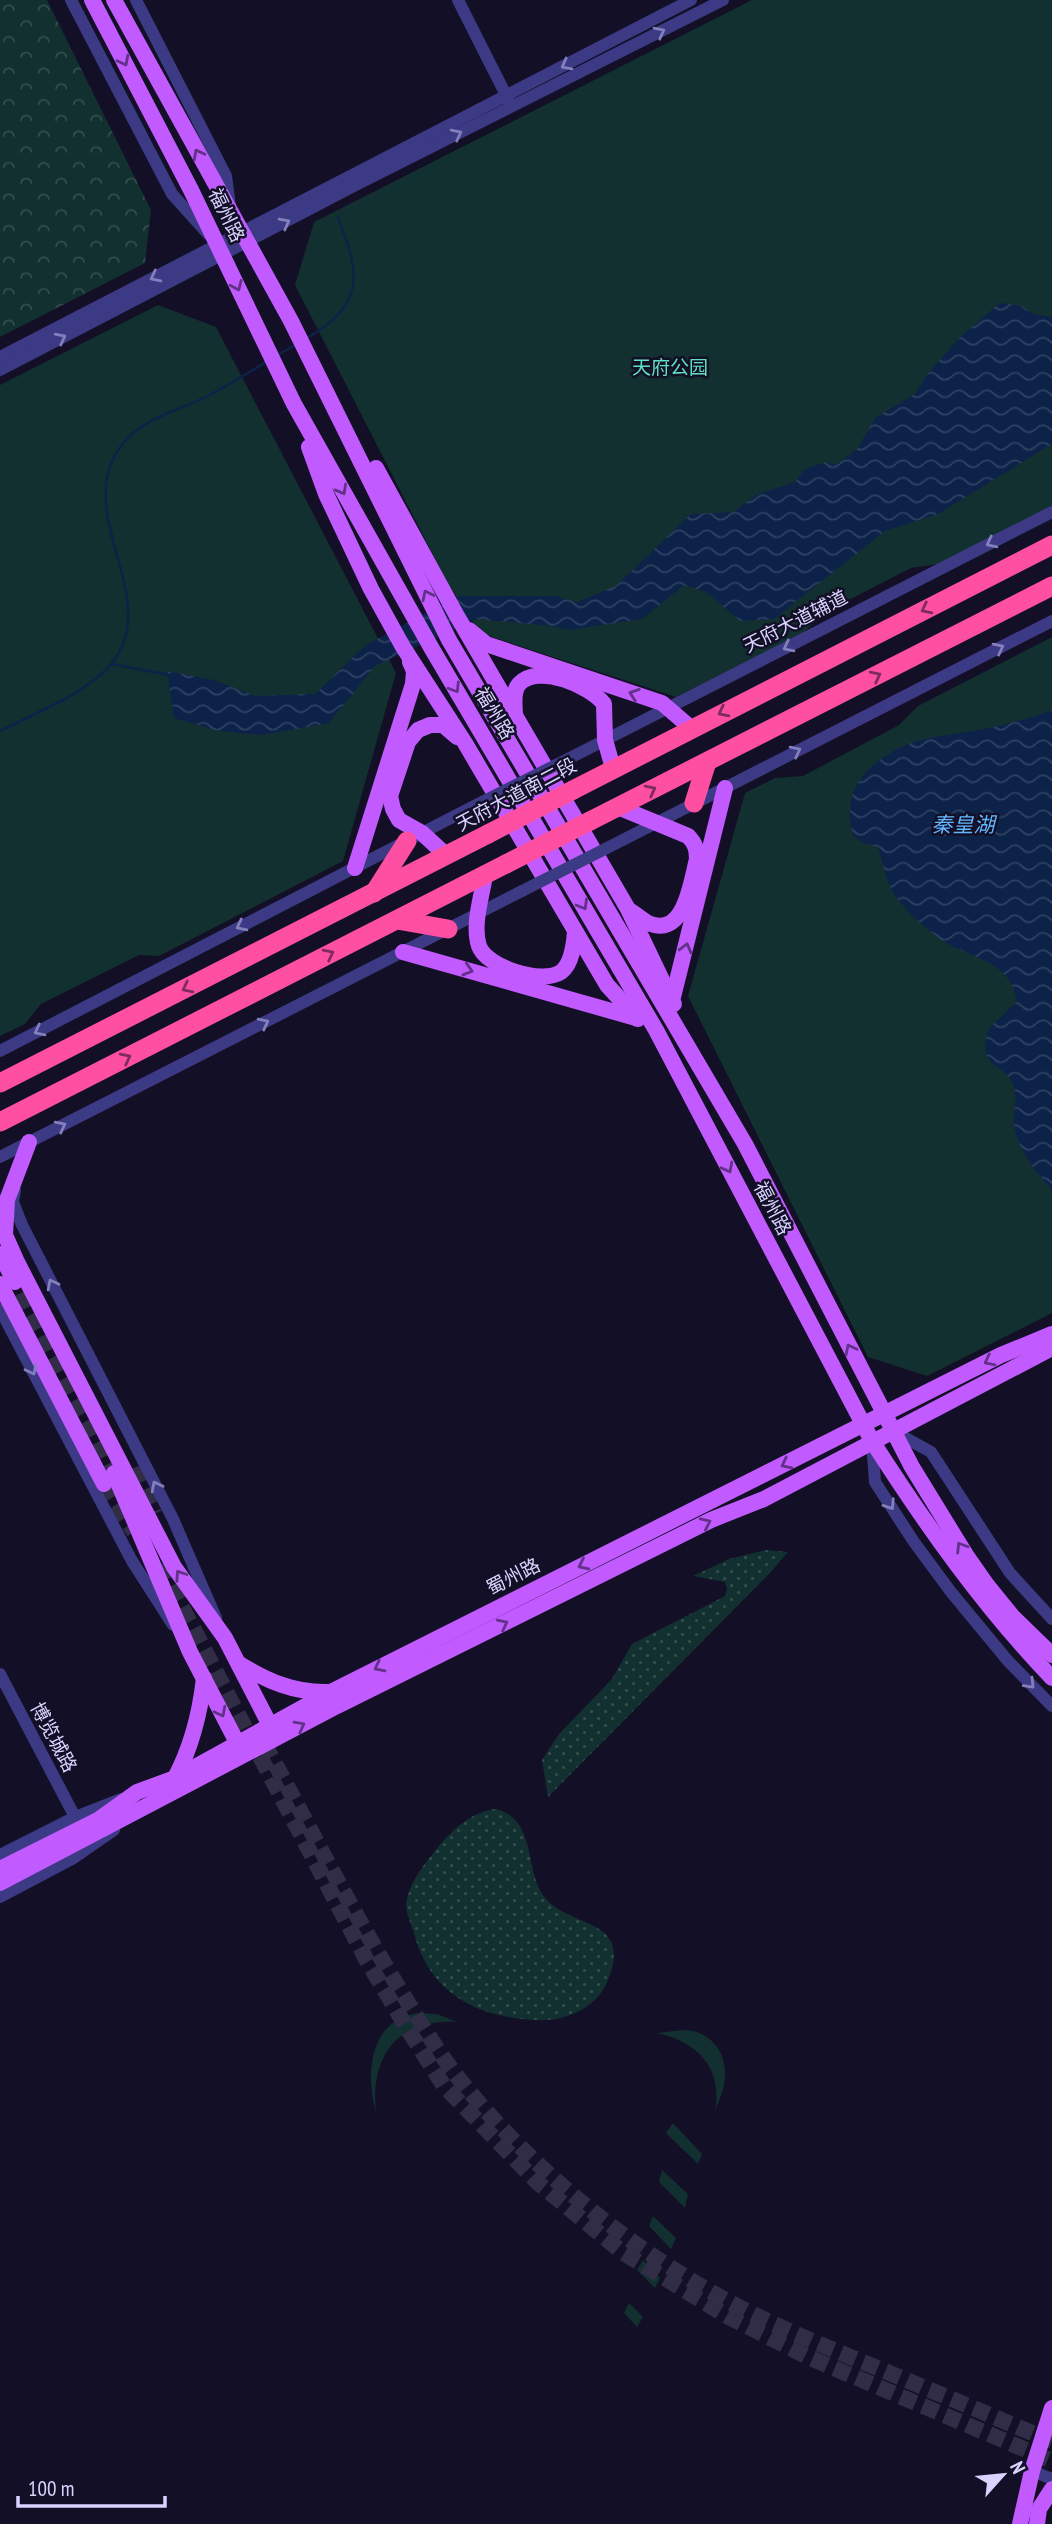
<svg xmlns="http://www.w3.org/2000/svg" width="1052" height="2524" font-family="'PT Sans Narrow','Noto Sans SC',sans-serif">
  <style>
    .green { fill: #12302f }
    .forest { fill: url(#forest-crowns) }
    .garden { fill: url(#garden-dots) }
    .water { fill: url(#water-waves) }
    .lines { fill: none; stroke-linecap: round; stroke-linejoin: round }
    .stream { stroke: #0c2248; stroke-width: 2.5 }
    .major-tunnel { stroke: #312d47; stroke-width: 16; stroke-dasharray: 16 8; stroke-linecap: butt }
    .minor { stroke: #3d3a85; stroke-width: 12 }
    .major { stroke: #c25bff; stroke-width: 16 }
    .highway { stroke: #ff4fa3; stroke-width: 19 }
    .minor-bridge { stroke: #3d3a85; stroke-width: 12 }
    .highway-bridge { stroke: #ff4fa3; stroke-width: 19 }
    .oneway { stroke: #837fbc }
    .oneway2 { stroke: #623188 }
    .oneway3 { stroke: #7d2c5e }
    .labels { text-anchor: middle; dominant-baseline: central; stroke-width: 5; stroke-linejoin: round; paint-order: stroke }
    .street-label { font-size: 19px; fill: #d9d4ff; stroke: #130f26 }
    .park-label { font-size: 19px; fill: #5fe0c0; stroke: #130f26 }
    .water-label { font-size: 21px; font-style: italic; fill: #62b6ff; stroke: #130f26 }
  </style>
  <defs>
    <pattern id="forest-crowns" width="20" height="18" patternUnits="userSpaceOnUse" patternTransform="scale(1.75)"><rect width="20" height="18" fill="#12302f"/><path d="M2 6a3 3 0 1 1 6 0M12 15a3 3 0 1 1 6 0" fill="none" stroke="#344d4e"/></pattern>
    <pattern id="garden-dots" width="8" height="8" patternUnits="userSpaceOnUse" patternTransform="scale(1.75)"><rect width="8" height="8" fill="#12302f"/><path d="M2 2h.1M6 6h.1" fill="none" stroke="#344d4e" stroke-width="1.8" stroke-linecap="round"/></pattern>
    <pattern id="water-waves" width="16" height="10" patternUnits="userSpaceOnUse" patternTransform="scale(1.75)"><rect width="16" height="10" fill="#0c2248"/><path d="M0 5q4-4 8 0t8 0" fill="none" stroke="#2f4163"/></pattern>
  </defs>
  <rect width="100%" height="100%" fill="#130f26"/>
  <g class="green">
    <path d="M752,0H1052V506L939,564L911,568L874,587L826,612L803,633L676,697L480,633L447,582L295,285L314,222Z"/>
    <path d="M158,305L216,327L396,673L343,861L159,956L139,955L41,1004L25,1024L0,1036V385Z"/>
    <path d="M1052,637V1313L927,1376L868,1357L688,996L745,793L775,778L803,776L899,725L918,706Z"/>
    <path d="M418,2013L437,2014L457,2022C396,2019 370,2057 376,2113C365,2074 369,2020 418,2013Z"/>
    <path d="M683,2030C712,2030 730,2056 724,2084C723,2093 718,2102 715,2111C723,2067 697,2042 657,2033Z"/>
    <path d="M673,2123L702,2154L698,2164L666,2133Z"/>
    <path d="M662,2170L688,2194L685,2208L659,2182Z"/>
    <path d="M653,2216L676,2238L671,2249L649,2226Z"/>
    <path d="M643,2260L660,2278L655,2288L637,2270Z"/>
    <path d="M629,2303L643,2317L637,2327L624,2313Z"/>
  </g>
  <path class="forest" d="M0,0H47L151,210L145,263L0,337Z"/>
  <g class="garden">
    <path d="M766,1550L788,1552L770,1573L548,1797L542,1760L559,1734L612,1679L632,1644L725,1596L727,1589L725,1582L693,1576L729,1559Z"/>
    <path d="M496,1809C535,1819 525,1864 541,1892C563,1930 635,1914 608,1980C600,2001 582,2012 561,2018C544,2022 525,2020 508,2017C459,2008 425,1980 413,1930C410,1921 404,1909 407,1899C412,1878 426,1862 439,1846C453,1829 473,1811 496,1809Z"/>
  </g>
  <g class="water">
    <path d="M1000,303L1019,305L1034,314L1052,317V444L938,514L885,531L774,619L740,621L706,592L684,585L642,619L569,630L552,626L476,619L375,666L329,723L261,735L218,731L174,718L167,671L214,680L255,696L315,694L366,645L457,596H555L577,602L616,586L691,514L733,512L758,494L795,482L805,469L826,462L836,465L857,449L875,418L915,394L926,376L960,337Z"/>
    <path d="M1052,710V1190C1036,1172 1017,1149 1014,1125C1012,1110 1020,1097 1012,1082C1002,1063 982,1069 986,1038C988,1024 1008,1012 1017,1001C1010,957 965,959 936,936C920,923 897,904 889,884C884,872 882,859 878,847L863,843L853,835C839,788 872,757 914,742C938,735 965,733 989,728C1010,723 1032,718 1052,710Z"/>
  </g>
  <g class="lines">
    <g class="stream">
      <path d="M307,338C365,304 361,275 338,218"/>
      <path d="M276,356L295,345"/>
      <path d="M112,664L169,675"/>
      <path d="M0,731C35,713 87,694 112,663C165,597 66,509 125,441C145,417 181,410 208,396C228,385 248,373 268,361"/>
    </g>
    <g class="major-tunnel">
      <path d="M9,1272L119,1486"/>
      <path d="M134,1468L154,1514"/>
      <path d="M104,1484L134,1532"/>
      <path d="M160,1565L366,1959L407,2028L444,2086L537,2182L622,2252L727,2316L808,2357L1052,2461"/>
      <path d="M264,1743C309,1826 352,1912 402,1993C419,2020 436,2049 456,2075C529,2168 634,2253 739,2307C799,2338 863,2361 925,2388C968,2405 1009,2424 1052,2441"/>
    </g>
    <g class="minor">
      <path d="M71,0L172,194L208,234"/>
      <path d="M136,0L226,176L230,206"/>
      <path d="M458,0L510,103"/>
      <path d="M0,357L691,0"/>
      <path d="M0,370L352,187L723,0"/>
      <path d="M556,765L1052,512"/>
      <path d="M605,849L1052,621"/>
      <path d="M0,1051L476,805"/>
      <path d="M0,1157L522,891"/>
      <path d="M15,1190L13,1202L22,1225L173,1519L216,1618"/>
      <path d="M0,1309L132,1561L173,1625"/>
      <path d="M893,1431L931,1452L1010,1573L1052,1619"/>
      <path d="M872,1442L875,1482L914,1542L951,1592L1008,1661L1052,1706"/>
      <path d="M0,1674L75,1817"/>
      <path d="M0,1855L75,1817L121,1799"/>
      <path d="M0,1897L72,1859L114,1830"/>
      <path d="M1032,2471L1052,2479"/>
    </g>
    <g class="major">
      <path d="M92,0L191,190L294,404L432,649L656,1030L872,1441C926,1525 983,1606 1052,1678"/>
      <path d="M114,0L291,321L449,640L745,1144L912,1467L966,1555L987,1585L1013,1617L1052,1655"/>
      <path d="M309,447L326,494L371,589L403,647L465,743L607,985L638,1019"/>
      <path d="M376,468L457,616L628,909L672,1001"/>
      <path d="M469,630L486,644L662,703L691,728"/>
      <path d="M515,716C515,706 512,692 519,684C538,663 591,686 604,704L605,740L613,768"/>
      <path d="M618,807L688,836C695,843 697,849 697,859C691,881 685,939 648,923C642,920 636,914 630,911"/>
      <path d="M447,856L422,833L399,820L393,809L390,796L408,742L418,730L430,725H443L457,737"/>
      <path d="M355,868L413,684L414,671L410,662"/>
      <path d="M485,875C482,896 472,925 479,946C486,967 542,985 561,972C572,964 574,944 575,932"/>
      <path d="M403,952L636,1018"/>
      <path d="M674,1004L672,1001L725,788"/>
      <path d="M29,1142L7,1200L5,1235L17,1262L174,1567L225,1638L274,1733"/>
      <path d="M0,1254L15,1282"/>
      <path d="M0,1284L104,1484"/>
      <path d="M114,1473L190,1652L242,1752"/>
      <path d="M238,1663C267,1681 294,1693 328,1692"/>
      <path d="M175,1778C192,1746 200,1714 204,1678"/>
      <path d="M0,1869L98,1820L137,1792L175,1778L331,1692L1001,1355L1052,1334"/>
      <path d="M0,1883L337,1706L711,1520L764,1499L1052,1348"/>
      <path d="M1020,2524L1032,2471L1052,2408"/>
      <path d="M1037,2524L1039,2509L1052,2489"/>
    </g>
    <g class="highway">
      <path d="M573,790L1052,545"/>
      <path d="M694,803L707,762"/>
      <path d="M590,821L1052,586"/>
      <path d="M374,893L407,841"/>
      <path d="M397,920L448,929"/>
      <path d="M0,1083L488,834"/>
      <path d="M0,1122L506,864"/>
    </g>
    <g class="minor-bridge">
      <path d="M476,805L556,765"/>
      <path d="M522,891L605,849"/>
    </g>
    <g class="highway-bridge">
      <path d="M488,834L573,790"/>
      <path d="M506,864L590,821"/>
    </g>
  </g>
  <defs><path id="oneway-chevron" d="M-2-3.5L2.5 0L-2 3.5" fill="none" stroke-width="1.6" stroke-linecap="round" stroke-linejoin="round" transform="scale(1.75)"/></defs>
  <g class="oneway">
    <use href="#oneway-chevron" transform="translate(660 32) rotate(-27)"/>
    <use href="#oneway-chevron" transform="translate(566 65) rotate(152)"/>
    <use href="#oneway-chevron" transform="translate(457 134) rotate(-27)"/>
    <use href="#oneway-chevron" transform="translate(285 223) rotate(-28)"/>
    <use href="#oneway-chevron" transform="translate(155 277) rotate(153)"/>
    <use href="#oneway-chevron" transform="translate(61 338) rotate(-27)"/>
    <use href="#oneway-chevron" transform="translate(991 543) rotate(153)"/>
    <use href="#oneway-chevron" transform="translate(788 647) rotate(153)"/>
    <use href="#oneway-chevron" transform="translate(999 648) rotate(-27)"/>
    <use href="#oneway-chevron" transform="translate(796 751) rotate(-27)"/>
    <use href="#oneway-chevron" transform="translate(241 926) rotate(153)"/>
    <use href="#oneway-chevron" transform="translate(264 1023) rotate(-27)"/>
    <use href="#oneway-chevron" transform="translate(39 1031) rotate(153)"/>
    <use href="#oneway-chevron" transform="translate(61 1126) rotate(-27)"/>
    <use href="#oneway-chevron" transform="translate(52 1284) rotate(-117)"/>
    <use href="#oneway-chevron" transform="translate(32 1370) rotate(63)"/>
    <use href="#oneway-chevron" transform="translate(156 1486) rotate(-117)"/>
    <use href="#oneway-chevron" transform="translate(890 1505) rotate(57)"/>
    <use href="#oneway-chevron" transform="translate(1030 1684) rotate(46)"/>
  </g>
  <g class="oneway2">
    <use href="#oneway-chevron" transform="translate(124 61) rotate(63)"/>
    <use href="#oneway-chevron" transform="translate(198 154) rotate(-118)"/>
    <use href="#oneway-chevron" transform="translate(237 286) rotate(66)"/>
    <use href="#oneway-chevron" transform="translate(342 490) rotate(61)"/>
    <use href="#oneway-chevron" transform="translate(427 595) rotate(-116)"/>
    <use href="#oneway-chevron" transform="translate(455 688) rotate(58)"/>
    <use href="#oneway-chevron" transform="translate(634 694) rotate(-161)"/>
    <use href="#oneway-chevron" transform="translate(583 905) rotate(60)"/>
    <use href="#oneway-chevron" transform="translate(686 948) rotate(-76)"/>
    <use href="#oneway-chevron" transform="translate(468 970) rotate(16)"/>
    <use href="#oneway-chevron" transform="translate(728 1168) rotate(62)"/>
    <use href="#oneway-chevron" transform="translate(850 1349) rotate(-117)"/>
    <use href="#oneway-chevron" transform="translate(989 1361) rotate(153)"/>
    <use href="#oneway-chevron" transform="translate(786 1464) rotate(153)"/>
    <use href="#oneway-chevron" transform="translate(706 1523) rotate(-25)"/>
    <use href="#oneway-chevron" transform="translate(961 1547) rotate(-122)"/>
    <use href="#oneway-chevron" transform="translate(583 1565) rotate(154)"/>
    <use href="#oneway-chevron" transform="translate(180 1575) rotate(-124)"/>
    <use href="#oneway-chevron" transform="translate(503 1624) rotate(-27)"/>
    <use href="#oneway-chevron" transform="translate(379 1667) rotate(153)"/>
    <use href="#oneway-chevron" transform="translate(221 1712) rotate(63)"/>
    <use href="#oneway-chevron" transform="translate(300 1726) rotate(-28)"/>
  </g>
  <g class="oneway3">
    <use href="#oneway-chevron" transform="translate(926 609) rotate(153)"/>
    <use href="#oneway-chevron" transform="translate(876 676) rotate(-27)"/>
    <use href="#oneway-chevron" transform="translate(723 712) rotate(153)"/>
    <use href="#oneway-chevron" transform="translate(651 790) rotate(-27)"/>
    <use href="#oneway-chevron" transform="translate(329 954) rotate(-27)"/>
    <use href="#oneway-chevron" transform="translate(187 988) rotate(153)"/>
    <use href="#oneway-chevron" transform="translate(126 1058) rotate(-27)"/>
  </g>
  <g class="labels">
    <g class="street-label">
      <text transform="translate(227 215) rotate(64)">福州路</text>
      <text transform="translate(795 621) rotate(-27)">天府大道辅道</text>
      <text transform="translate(495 713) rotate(59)">福州路</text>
      <text transform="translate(516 794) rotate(-28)">天府大道南二段</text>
      <text transform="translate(773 1208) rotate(62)">福州路</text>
      <text transform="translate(513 1576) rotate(-27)">蜀州路</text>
      <text transform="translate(54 1737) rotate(62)">博览城路</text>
    </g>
    <g class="park-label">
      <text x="670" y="367">天府公园</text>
    </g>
    <g class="water-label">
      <text x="963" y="824">秦皇湖</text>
    </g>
  </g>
  <g transform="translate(1003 2475) rotate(63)" stroke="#130f26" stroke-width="5" paint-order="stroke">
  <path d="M0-5L12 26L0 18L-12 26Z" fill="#d9d4ff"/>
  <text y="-10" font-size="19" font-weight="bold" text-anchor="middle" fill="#d9d4ff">N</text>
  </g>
  <path d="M18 2496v10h147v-10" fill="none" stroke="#d9d4ff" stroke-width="3.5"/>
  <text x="28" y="2496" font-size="21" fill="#d9d4ff" stroke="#130f26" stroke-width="5" paint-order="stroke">100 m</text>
</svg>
